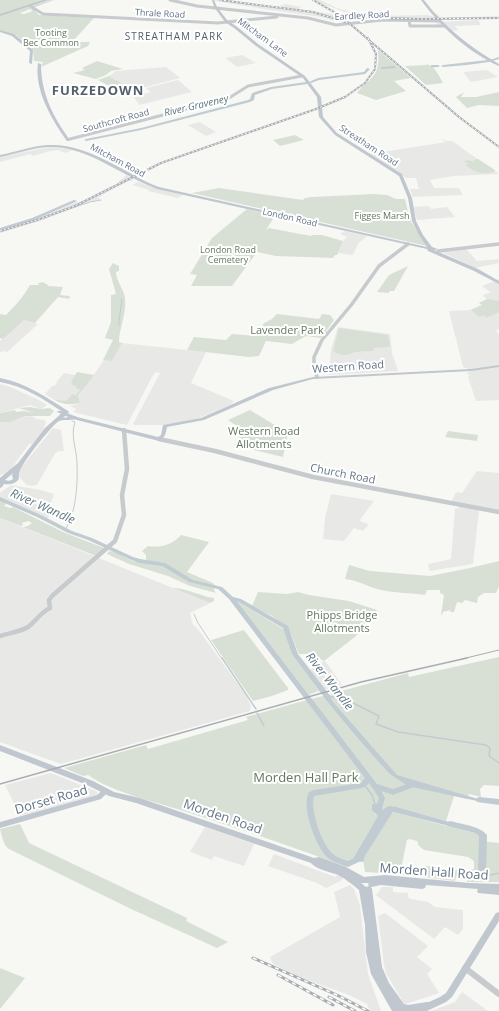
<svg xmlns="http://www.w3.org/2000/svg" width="499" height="1011" font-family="'Open Sans',sans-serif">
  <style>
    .built { fill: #e8e9e7 }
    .green { fill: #d8e0d5 }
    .water { fill: #c1ccd2 }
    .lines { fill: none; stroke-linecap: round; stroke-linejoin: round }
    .stream-far1 { stroke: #c1ccd2; stroke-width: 1 }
    .stream { stroke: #c1ccd2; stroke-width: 1.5 }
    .river { fill: #c1ccd2; fill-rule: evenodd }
    .minor-far3 { stroke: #c7cbce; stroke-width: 3 }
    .minor-far2 { stroke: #c7cbce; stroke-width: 3.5 }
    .minor-far1 { stroke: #c7cbce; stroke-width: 4.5 }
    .minor { stroke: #c7cbce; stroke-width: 6 }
    .major { fill: #c0c7ce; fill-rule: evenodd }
    .highway { fill: #c0c7ce; fill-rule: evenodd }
    .tram-far1 { stroke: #a7adb3; stroke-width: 1 }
    .tram { stroke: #a7adb3; stroke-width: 1.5 }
    .rail-far1-casing { stroke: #a7adb3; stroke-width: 2 }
    .rail-casing { stroke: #a7adb3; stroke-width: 3 }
    .rail-far1 { stroke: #fff; stroke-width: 1; stroke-dasharray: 2; stroke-linecap: butt }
    .rail { stroke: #fff; stroke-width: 1.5; stroke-dasharray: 4; stroke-linecap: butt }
    .labels { text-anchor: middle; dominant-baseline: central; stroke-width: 4; stroke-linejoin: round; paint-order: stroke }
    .far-street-label { font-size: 9px; fill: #647688; stroke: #fff }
    .far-park-label { font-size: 9px; fill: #63795f; stroke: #fff }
    .far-neighbourhood-label { font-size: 10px; letter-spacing: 1px; fill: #53606c; stroke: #fff }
    .far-water-label { font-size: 10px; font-style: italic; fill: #5f7883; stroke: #fff }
    .park-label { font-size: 11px; fill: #63795f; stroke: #fff }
    .street-label { font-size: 11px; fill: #647688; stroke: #fff }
    .water-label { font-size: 12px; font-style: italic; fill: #5f7883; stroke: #fff }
    .far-district-label { font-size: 13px; font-weight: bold; letter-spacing: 1px; fill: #53606c; stroke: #fff }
    .near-park-label { font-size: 13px; fill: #63795f; stroke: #fff }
    .near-street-label { font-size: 13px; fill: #647688; stroke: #fff }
  </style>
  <rect width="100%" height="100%" fill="#f7f8f4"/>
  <g class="built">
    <path d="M210,0H222L276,8L285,4L301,7L298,10L342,15L363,16L344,12L321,3L338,13H335L313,0H320L337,8L357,14L374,16L428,15L437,18L435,15L438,14L440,18L499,16V18L442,20L346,17L345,18L351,23H345L321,17L264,9Z"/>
    <path d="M478,20L481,25L455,26L458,30L451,31L445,26H438L436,22Z"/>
    <path d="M242,55L256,63L237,67L225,58Z"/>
    <path d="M166,67L180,78L134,90L109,76L116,71Z"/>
    <path d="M487,70L498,77L471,82L463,72Z"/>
    <path d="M178,80L192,92L139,105L134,97L151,92L146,88Z"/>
    <path d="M200,122L216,132L206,136L188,125Z"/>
    <path d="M441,138L447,141H452L499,174L454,176L430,180L434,188H459L463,195L413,197L410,189H419L416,178H406L398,171L370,154L446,142Z"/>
    <path d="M49,147L73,150L65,153L58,150L50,151L33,156L30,154L0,162V157Z"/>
    <path d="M108,154L129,167L131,169L127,170L134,173L131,175L100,156Z"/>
    <path d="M127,175L134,181H129L102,195V196L98,198L101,200L90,202L40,221L0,233V228L34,218L74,200L78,203L101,193L120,183L118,182Z"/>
    <path d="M138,182L155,188L183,195L178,198L148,191L149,190L132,185Z"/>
    <path d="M427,206L430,207L431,209L447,207L455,217L417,220L413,207Z"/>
    <path d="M345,231L367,236L358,244L353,255L338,253L343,241L347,237L340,234Z"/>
    <path d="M465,248L477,261L499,259V263L475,268L442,252Z"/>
    <path d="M499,279V329L496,330L499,335V400L476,401L468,377L469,375L466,373L470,372L468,369L463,367L449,311L470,310L482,305L479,303L487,299L483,296V295L491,292L482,286Z"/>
    <path d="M24,320L38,324L7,352L2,351L0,353V341Z"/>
    <path d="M338,327L390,334L392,353L398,371L329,375L331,349Z"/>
    <path d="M122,343L206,352L191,383L234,401L230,405L199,418L170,425H135L133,424L160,373L156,372L153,375L127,425L73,412L76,409L70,406L80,403L78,397L104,360L112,361Z"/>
    <path d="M64,373L75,375V377L71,382L72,385L80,390L76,395L72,394L66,401L53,399L45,394L52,386L56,385L57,381Z"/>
    <path d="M0,384L10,387L37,399L46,404V406L41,409L30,405L0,413Z"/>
    <path d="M27,416L35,417V419L45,420L46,422L43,431L32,444H29L11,469L6,473L0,475V422Z"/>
    <path d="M53,428L61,430L64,451H58L54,455L37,485L32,486L27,485L20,478L18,474L21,468Z"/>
    <path d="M477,471L499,473V510L484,507L479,511L473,564L430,571L428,564L451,559L455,509L459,508L457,503L452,501L456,492L462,493Z"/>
    <path d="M11,485L41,490L54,494L51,503L44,509L50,514L48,518L0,498V493Z"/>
    <path d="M331,494L374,501L359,521L369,524L363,531L354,528L344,541L323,539L325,518Z"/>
    <path d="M0,518L210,603L190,613L193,625L197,628L246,695L251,706L250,711L61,764L0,742Z"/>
    <path d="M324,661L326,662L342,685L324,690L322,688L310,670Z"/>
    <path d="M51,773L96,791L98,793L96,795L20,816L5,785Z"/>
    <path d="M205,827L254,844L244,866L214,856L212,860L190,852Z"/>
    <path d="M274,854L335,877L338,875L343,878L342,880L326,888L317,883L268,866Z"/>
    <path d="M350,885L354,889L360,905L368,974L381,1011H370L367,1004L349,995L299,977L273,964L270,957L340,917L334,892Z"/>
    <path d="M382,887H393V892L408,893V897L411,899L428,902L435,907L463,910V929L458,935L445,927L434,939L376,895Z"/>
    <path d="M385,913L428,946L417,957L432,969L427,974L439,993L406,1004L403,1002L386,973L384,965L378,916Z"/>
    <path d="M462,992L488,1011H431L455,1002Z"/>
  </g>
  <g class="green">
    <path d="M0,0H54L20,13L24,14L33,11L30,10L33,9L39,15L94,18L73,41L74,42H90L88,46L41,67L43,62L34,61L33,50L16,35L0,30Z"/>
    <path d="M378,50L411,78L394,81L406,91L376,100L357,93C369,77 381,79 378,50Z"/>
    <path d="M97,61L123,69L111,71L106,75L96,79L73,73L85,70L82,68Z"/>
    <path d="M425,64C435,65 439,76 443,83L426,85L405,66L427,65Z"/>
    <path d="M109,76L134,90L122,93L98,80Z"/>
    <path d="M464,92L461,97H476L499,92V106L479,105L467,108L456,97Z"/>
    <path d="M295,135L304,140L280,146L273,140Z"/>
    <path d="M478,159L495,170V171C483,176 475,172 465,165L469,164L463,161L470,160L474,163L473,160Z"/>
    <path d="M219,188L303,200L305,198L312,197L374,194L387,195L396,199H405L410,220L427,246L192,193Z"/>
    <path d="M247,209L275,216L266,230L269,228L311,236L312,235H322L343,241L337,255H335L333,258L276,256L257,252L232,286H191L197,275L190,274L212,238Z"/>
    <path d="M113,263L119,266V271L116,272C116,281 124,289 125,298C127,313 119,328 119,342L122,343L112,361L103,360L113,340L105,338L111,322V295L116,294L109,269Z"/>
    <path d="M408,266L394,291H389V293L377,292L389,275Z"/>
    <path d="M43,282L48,285V286L63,287L60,295L70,296L69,299L58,297L35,323L24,320L3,339L0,338V314L6,315C15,306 24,296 30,285H39L38,283Z"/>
    <path d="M488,299L499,301V312L486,318L484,315L479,317L471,310L482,305L479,303Z"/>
    <path d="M277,314L319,319L322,314L330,315L334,320L321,338L306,336L292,344L266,341L259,356L249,357L187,350L194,337L226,340L232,334L256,336L264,323L272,319Z"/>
    <path d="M339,328L388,335L390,344L389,347L374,348L373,351C368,351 362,351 356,352C349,354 342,358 333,351Z"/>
    <path d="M77,372L94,375L78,396L80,403C70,405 63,405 53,399L66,401L72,394L76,395L80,390L76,388V387L72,385L71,382Z"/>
    <path d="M30,407L41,409L50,408L54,411L50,416H25L10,422H0V413L15,410L16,412L24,411L34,413L19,408Z"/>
    <path d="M250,410L288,433L283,457L234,445L247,428L237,426L228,420Z"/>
    <path d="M448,431L478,435L477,441L445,437Z"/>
    <path d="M0,500L6,504L4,506L10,508L13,507L63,532L104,548L96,556L23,527L28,526L32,523L28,521L22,523L23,525L21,526L0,518Z"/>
    <path d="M181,535L209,542L187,572L213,583L215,586L214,590L216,593L190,586L168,576L129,564L107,554L109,551C122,551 130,567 146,560V555L142,551L148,546C161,548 172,545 181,535Z"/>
    <path d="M499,561V586L496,593H484L478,597L477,603L465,600L462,603L457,602L454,612H450L451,610L443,612L442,615H441L444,595L440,593V590H427L425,595C410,593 395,593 381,590C368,587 358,580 345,579L349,565L370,571L430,576L470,568Z"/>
    <path d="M173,588C184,588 191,592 202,595C206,597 210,597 214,598V601L210,603Z"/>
    <path d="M258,592L287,594L298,592L309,595L349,601L377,610L356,636L324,661L311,654H299L289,629L272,616L252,606Z"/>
    <path d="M237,601L285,630L294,653L320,692L318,691L309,695Z"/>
    <path d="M244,630L288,688V690L272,696L253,701L211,640Z"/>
    <path d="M499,657V786L484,785L480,789L481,797L469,794L467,799L454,796L446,821L397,807L381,810L374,813L378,816L376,820L351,862L346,867C293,847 240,829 187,812C159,803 111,792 88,775L83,776L64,768L146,745L148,749L248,720L246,717L307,700L310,703L313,702L311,699L323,696L326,699L335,697L330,694L408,673L409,677Z"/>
    <path d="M393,812L478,834L480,835L481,841L499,843V882H467V879L456,878L455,881L423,877L426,866L466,871L474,869V861L468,857L424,850L419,846L417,841L409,839L407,840L401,869L411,871L410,875L365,872L363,859Z"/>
    <path d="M20,824L29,843L187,918L186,921L228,942L217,948L131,909L9,849C3,845 2,836 0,829Z"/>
    <path d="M0,968L25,978L0,1009Z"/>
  </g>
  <g class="water">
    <path d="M326,694L397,775L485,801L482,802L407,786C401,780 392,777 387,771C365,747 343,721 323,696Z"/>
    <path d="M372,804H382V810L389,806L397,807L446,821L457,826L445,825L393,812L365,856L363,862L357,861L352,863L351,862L378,816L372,810Z"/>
  </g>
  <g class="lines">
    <g class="stream-far1">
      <path d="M0,232L90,202L101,200"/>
      <path d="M119,321L122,299"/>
      <path d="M119,322V325"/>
      <path d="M65,530C76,515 78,483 77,464C77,449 70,437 75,422L72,421"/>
      <path d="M194,614L198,623L222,659"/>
    </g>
    <g class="stream">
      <path d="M222,658L256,709"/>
      <path d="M327,695L355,704L379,716L376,724L398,732L486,745L490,748L489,756L499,763"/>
      <path d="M257,713L264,726"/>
      <path d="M364,784L372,795L375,804"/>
      <path d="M482,874L491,875L499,873"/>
    </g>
    <g class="river">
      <path d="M499,57V59L492,61L490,60Z"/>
      <path d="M488,60L490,61L489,62L467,65L443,67L441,66L443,65Z"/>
      <path d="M431,65H438L440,66C438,68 433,67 431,67Z"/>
      <path d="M394,66L396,67L395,68L382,69L380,68L382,67Z"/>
      <path d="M367,68L370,69L365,74L319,80L311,83L309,82L318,78L364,72Z"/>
      <path d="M306,82H307V84L272,89L255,95L254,100L250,102L141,130L86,141L84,140L86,139L141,128L248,100L250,99L252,93L271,87Z"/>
      <path d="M74,200L77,201L34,220L0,230V228L32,218Z"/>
      <path d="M0,497L41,515L72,531L92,538L133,557L140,559L165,563L193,580L222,587L233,597L241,599L288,626L298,654L331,697L332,699L331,701H327L292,654L283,628L237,601L377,784L393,789L412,782L414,783L415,785L414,787L393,795L381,791L385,798L381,812L379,813L377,812L375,810L379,798L369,783L366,786L362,788L314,796C310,809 321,842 331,852C335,857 342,859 348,861L358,856L361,857L362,859L361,861L348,867C341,864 331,862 326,856C315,844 301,807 309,792L314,790L361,783L365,778L229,599L218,589L189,582L162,566L139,563L129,559L88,540L68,533L37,517L0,501Z"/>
      <path d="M479,797L499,799V805L477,802L476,800L477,798Z"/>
      <path d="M450,821C461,824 480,826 487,835L486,874L485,876L482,877L479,876L478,874L479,836L475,833L447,826L446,824L447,822Z"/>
    </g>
    <g class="minor-far3">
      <path d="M170,0L197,6L308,18L336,25L383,20L439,21"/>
      <path d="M30,6L43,14L218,23L227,22"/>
      <path d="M409,20L410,26H444"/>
      <path d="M227,22L277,17"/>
      <path d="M70,139L229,98L248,86L302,76"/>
    </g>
    <g class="minor-far2">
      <path d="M438,251L499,244"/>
      <path d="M317,377L314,367V357L322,340L352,304L379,266L408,244"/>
    </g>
    <g class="minor-far1">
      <path d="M159,439L215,451L313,477L499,512"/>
      <path d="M0,636C9,633 20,632 28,627C36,621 41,612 50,608L49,600L52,596L115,541L124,515L122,495L127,469L124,430"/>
    </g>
    <path class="minor" d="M465,968L499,994"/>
    <g class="major">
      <path d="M212,0H214L217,7L227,20L236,26L258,44L305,76L321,97L323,117L337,133L402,174L412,198L416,221L423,235L432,247L438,249L434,250L478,269L499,281V284L474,271L428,251L427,249L157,189C148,185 140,182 131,177C105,164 80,146 48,147C32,148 16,154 0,157V155C16,152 32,146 48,145C89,143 123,173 159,187L427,247L419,235L412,221L408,198L399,176L335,135L319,117L317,97L303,78L256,46L234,28L225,22L214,7Z"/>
      <path d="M421,0H424C444,27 470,47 499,64V66C469,53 440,26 421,0Z"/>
      <path d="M0,30L14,34L33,50L32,64L29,63L30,51L12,36L0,32Z"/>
      <path d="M38,63L41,64C41,93 53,117 70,140L69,141H67C52,120 34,90 38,63Z"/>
      <path d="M499,365V367L471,371L313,379L273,390L204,420L167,427C166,433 165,438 159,441L73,419L57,412L58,411H62L77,417L158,437L161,435L163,425L201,418L269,388L313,377L471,369Z"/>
      <path d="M106,788L108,789L109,791L101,799L0,828V822L97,795L104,789Z"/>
      <path d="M499,912V921L452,997L446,1002L427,1011H404L398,1008L397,1006L398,1004L401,1003L408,1005L427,1002H429L440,997L446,993L496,913Z"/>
    </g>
    <g class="highway">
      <path d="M43,0H48L0,16V14Z"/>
      <path d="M0,378C26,383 46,397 68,411L69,412L63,418L75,416L78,418C72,421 65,419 59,421C53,424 27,457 23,465C20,469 18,474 19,479C15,484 10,485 4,484L2,487L0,488V478L1,477L18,463L45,428L63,412C43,399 24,386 0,382ZM13,473L12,475L13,479C11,481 8,481 5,480Z"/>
      <path d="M0,745L93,781L114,792L140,798L314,858L319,857L322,858L346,867L364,877L385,875L469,883L499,884V895L478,893L477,891L478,889L426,885L425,888L422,889L381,885L371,887L372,889L382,967L389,983L409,1011H392L371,974L366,952L365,925L359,890C353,885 346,879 338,875C331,872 315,869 311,863L136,803L109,796L87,785L0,751ZM361,883H369L368,884L369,886L366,887Z"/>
    </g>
    <path class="tram-far1" d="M462,659L499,650"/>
    <path class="tram" d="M0,784L361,682L467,658"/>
    <g class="rail-far1-casing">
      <g id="rail-far1">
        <path d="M220,0L313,12L349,23L459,117L499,147"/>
        <path d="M313,0L341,16"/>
        <path d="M341,17L422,19L499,18"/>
        <path d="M0,231L37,220L75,206L161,163L316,109L345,97L365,83L375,69L376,54L368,38"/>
      </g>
    </g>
    <g class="rail-casing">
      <g id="rail">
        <path d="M253,958L337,995L368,1011"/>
        <path d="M278,975L333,1005"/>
        <path d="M329,997L355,1011"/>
      </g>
    </g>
    <use href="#rail-far1" class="rail-far1"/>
    <use href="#rail" class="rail"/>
  </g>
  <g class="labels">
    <g class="far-street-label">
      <text transform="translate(160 13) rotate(3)">Thrale Road</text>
      <text transform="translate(362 15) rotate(-3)">Eardley Road</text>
      <text transform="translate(263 37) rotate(36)">Mitcham Lane</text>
      <text transform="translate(116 120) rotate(-15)">Southcroft Road</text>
      <text transform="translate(369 145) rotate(33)">Streatham Road</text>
      <text transform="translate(118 160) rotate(28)">Mitcham Road</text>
      <text transform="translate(290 217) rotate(13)">London Road</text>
    </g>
    <g class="far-park-label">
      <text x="51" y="32">Tooting<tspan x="51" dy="10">Bec Common</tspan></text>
      <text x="382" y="215">Figges Marsh</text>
      <text x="228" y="249">London Road<tspan x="228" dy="10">Cemetery</tspan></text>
    </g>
    <g class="far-neighbourhood-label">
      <text x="174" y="36">STREATHAM PARK</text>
    </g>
    <g class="far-water-label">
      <text transform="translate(196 105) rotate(-13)">River Graveney</text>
    </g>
    <g class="park-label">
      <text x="287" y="329">Lavender Park</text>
      <text x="264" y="430">Western Road<tspan x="264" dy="13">Allotments</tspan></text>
      <text x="342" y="614">Phipps Bridge<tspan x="342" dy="13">Allotments</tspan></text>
    </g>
    <g class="street-label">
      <text transform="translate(348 366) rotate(-4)">Western Road</text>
      <text transform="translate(343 473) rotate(11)">Church Road</text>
    </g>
    <g class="water-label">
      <text transform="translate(43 506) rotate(24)">River Wandle</text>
      <text transform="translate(330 681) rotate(52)">River Wandle</text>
    </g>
    <g class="far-district-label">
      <text x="98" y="90">FURZEDOWN</text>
    </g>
    <g class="near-park-label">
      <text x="306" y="777">Morden Hall Park</text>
    </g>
    <g class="near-street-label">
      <text transform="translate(51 799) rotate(-16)">Dorset Road</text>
      <text transform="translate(223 816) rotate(19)">Morden Road</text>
      <text transform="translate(434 871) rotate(4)">Morden Hall Road</text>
    </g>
  </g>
</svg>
